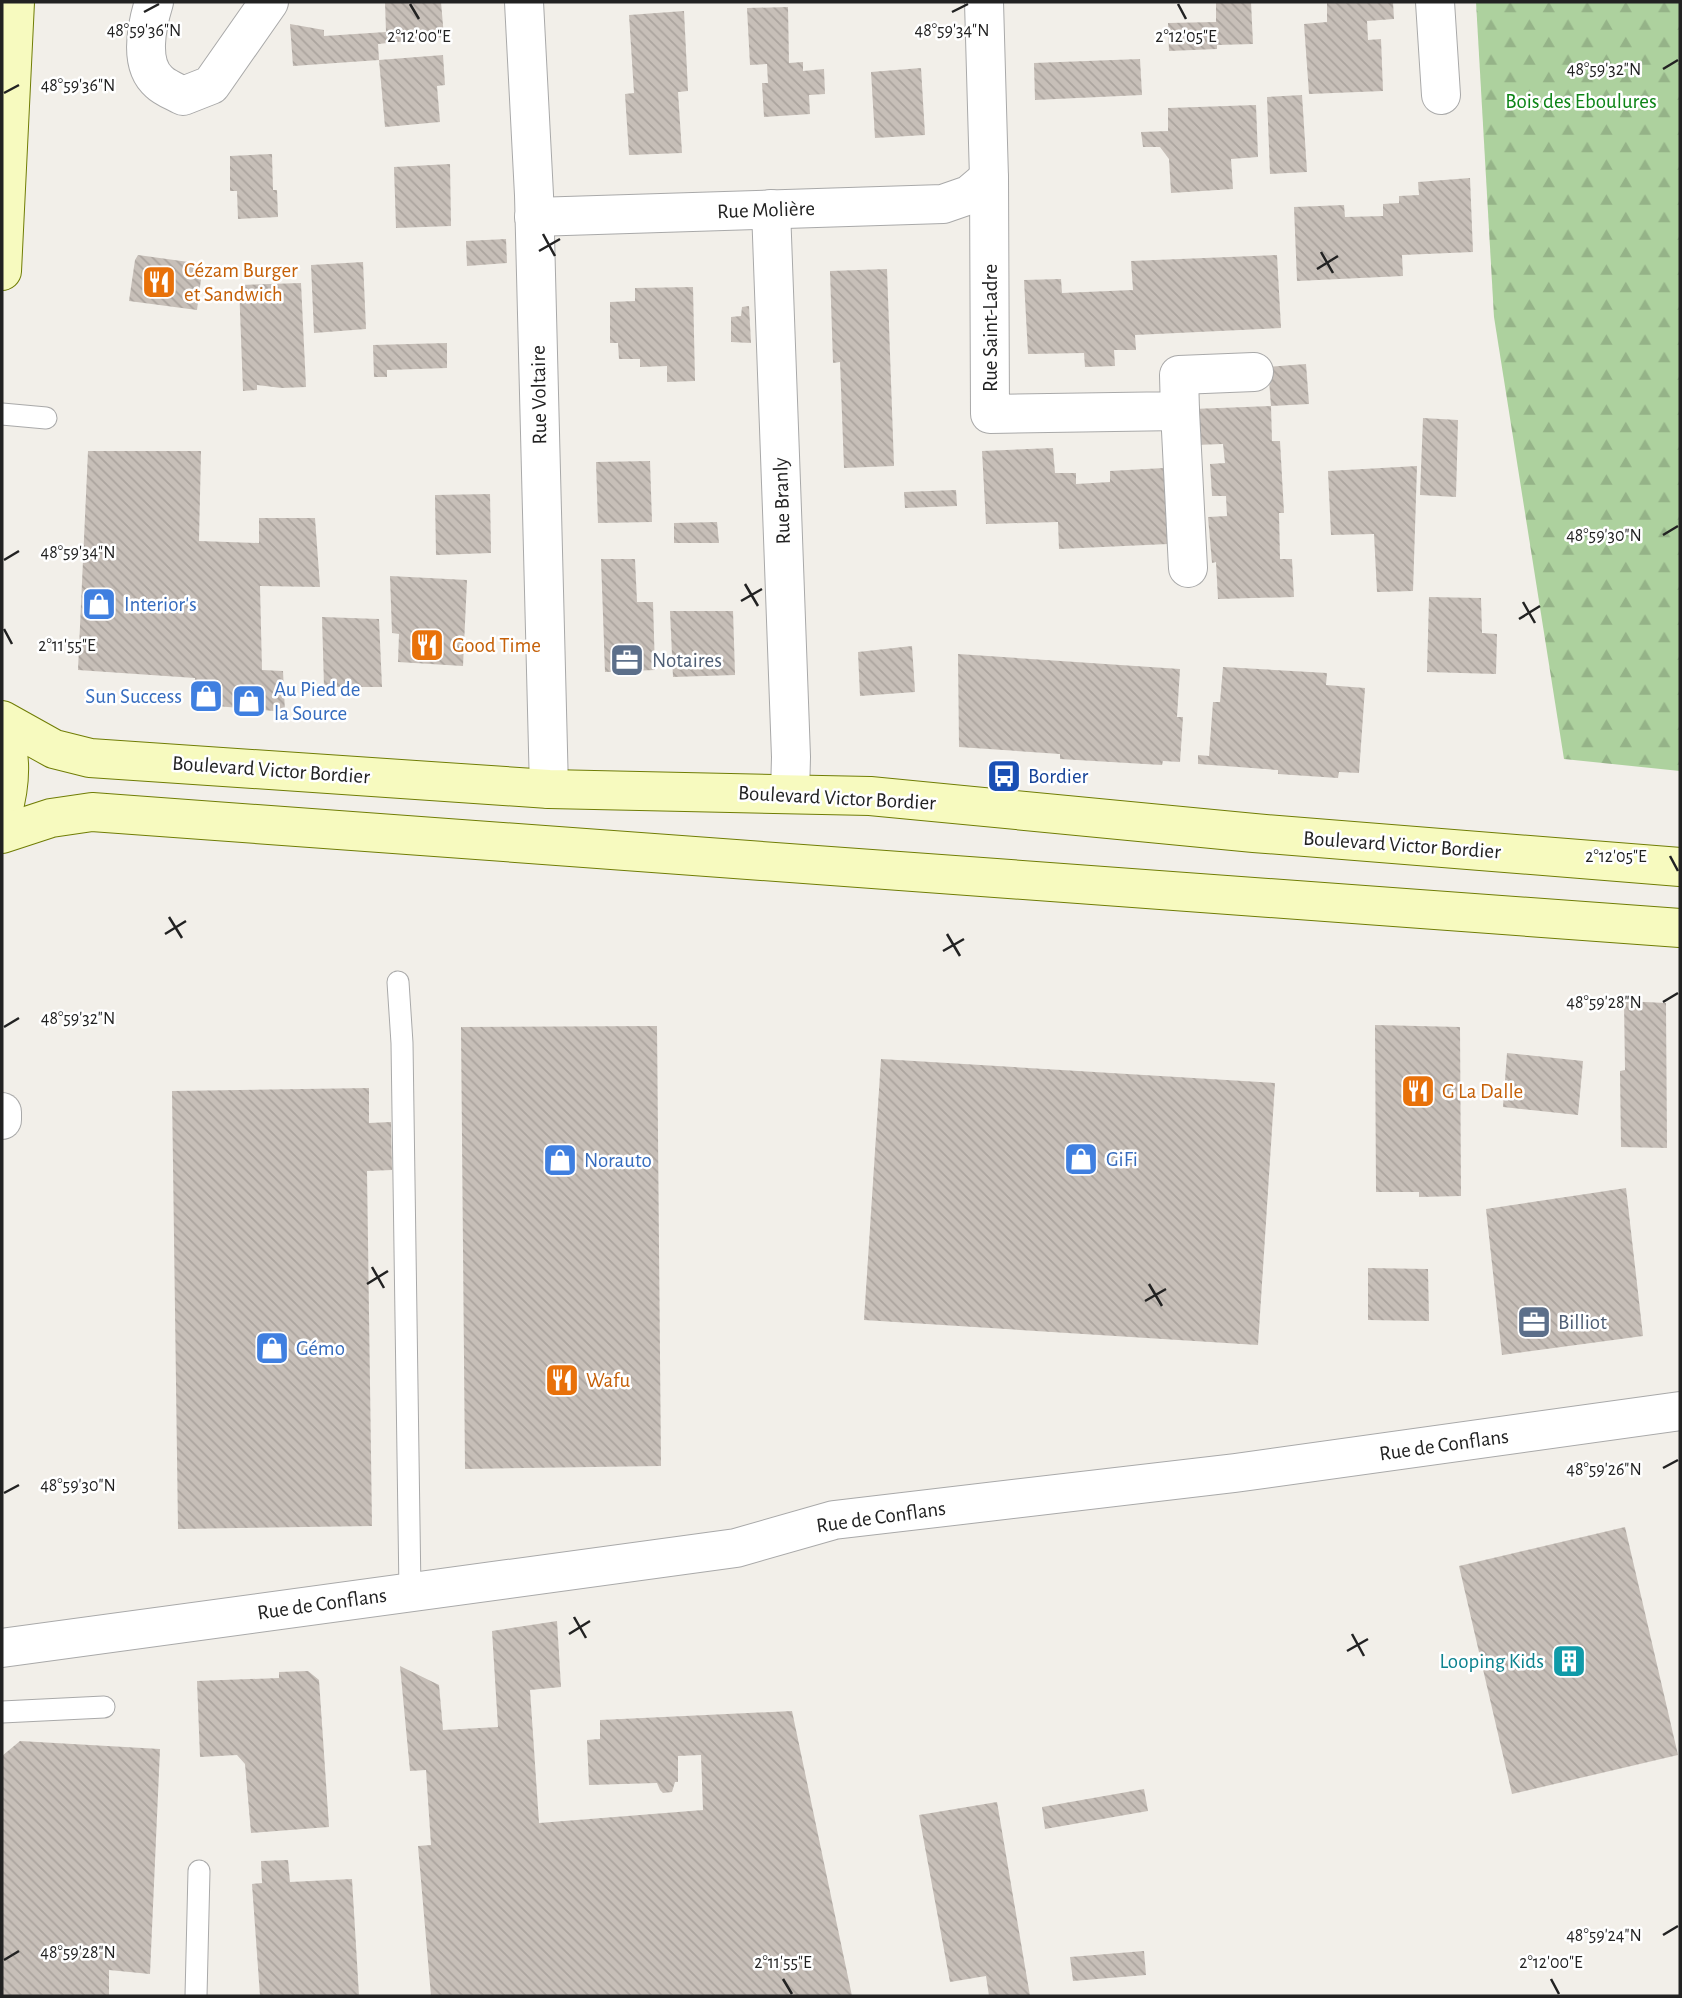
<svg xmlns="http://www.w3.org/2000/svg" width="1682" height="1998" font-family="'Alegreya Sans',sans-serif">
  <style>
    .forest { fill: url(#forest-firs) }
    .building { fill: url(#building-back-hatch) }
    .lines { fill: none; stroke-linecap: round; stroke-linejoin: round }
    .service-casing { stroke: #a9a9a9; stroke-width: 23 }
    .minor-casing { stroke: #a9a9a9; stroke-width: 40 }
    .tertiary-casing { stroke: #a9a9a9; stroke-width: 40 }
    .secondary-casing { stroke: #707d05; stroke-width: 40 }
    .service { stroke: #fff; stroke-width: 21 }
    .minor { stroke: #fff; stroke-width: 38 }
    .tertiary { stroke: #fff; stroke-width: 38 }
    .secondary { stroke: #f7fabf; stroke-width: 38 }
    .ticks { fill: none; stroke: #222; stroke-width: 2.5 }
    .labels { text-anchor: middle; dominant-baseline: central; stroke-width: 5; stroke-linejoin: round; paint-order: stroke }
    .park-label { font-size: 21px; fill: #0c8416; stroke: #fff }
    .street-label { font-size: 21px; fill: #222; stroke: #fff }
    .food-label { font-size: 21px; fill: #c56008; stroke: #fff; text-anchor: start }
    .shop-label { font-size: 21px; fill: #366cbe; stroke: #fff; text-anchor: start }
    .service-label { font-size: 21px; fill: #4e5e75; stroke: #fff; text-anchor: start }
    .transit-label { font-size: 21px; fill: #164399; stroke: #fff; text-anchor: start }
    .culture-label { font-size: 21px; fill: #0d838f; stroke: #fff; text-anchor: end }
    .ticks-label { font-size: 18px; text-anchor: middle; fill: #222; stroke: #fff; stroke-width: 5; stroke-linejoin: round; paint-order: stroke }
  </style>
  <defs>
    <pattern id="forest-firs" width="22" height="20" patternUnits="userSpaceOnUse" patternTransform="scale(1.75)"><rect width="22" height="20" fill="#add19e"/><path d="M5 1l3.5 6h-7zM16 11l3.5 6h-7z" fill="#95b388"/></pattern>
    <pattern id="building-back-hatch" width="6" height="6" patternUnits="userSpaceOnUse" patternTransform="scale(1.75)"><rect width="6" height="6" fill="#c7bfb8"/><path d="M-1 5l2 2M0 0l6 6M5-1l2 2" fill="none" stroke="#aba49e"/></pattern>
  </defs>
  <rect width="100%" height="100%" fill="#f2efe9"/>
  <path class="forest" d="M1476,2H1680V771L1564,759L1494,317Z"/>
  <g class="building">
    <path d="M385,2H441L444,37L378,44L379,60L293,66L290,24L324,30V36L386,32Z"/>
    <path d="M1216,2H1251L1253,44L1217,45V49L1169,51L1168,23L1216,22Z"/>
    <path d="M1327,2H1393L1394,19L1367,21L1368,40L1381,39L1383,91L1309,94L1304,24L1327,22Z"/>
    <path d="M788,7L789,63L803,62V71L824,69L825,94L809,95L810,114L764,117L762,83H768L767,64L750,65L747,8Z"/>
    <path d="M684,11L688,91L678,92L682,153L629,155L625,94L634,93L629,15Z"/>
    <path d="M443,55L445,85L437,86L440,122L385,127L379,60Z"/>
    <path d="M1140,59L1142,95L1035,100L1034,63Z"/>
    <path d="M921,68L925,135L875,138L871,72Z"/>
    <path d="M1302,95L1307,172L1270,174L1267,97Z"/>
    <path d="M1256,105L1258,157L1231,159L1233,189L1171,193L1169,159L1160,147H1143L1141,132L1168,131V108Z"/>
    <path d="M272,154L273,190H277L278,217L238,219L237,191H230V156Z"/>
    <path d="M450,164L451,226L396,228L394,167Z"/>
    <path d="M1470,178L1473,252L1402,255L1403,276L1297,281L1294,207L1344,205L1345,217L1383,216V204L1399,203V196L1419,195L1418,182Z"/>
    <path d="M506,239L507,263L467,266L466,241Z"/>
    <path d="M138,255L203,264L197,310L129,301L135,260Z"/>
    <path d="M1277,255L1281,328L1135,335L1136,350H1114L1115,366L1085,367L1084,353L1028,354L1024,280L1061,279L1062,293L1133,290L1131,261Z"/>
    <path d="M363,262L366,329L314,333L311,265Z"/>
    <path d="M887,269L894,466L844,468L840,362L833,363L830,271Z"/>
    <path d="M301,283L306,387L282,388L257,385V390L243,391L239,285Z"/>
    <path d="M693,287L695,381L667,382V366L640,367V359H619L618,343H610V302L635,301V288Z"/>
    <path d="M749,306L751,343L731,342V317L741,316L742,307Z"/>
    <path d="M447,343V368L387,370V377H374L373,345Z"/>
    <path d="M1306,364L1309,404L1271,406L1268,367Z"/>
    <path d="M1271,406L1272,441H1280L1284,513H1279L1280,559H1292L1294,597L1218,599L1216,562L1212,563L1208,517L1227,516L1226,496H1212L1211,479L1210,464L1225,463L1223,444L1195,445L1193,409Z"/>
    <path d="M1423,418L1458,420L1456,497L1420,495Z"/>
    <path d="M1053,448L1055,473H1076V484L1110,482V471L1164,468L1168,544L1059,549L1058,522L986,524L982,451Z"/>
    <path d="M88,451H201L199,541L259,543V518H315L320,587L260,586L262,670L283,671L285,712L194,704L195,678L78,670Z"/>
    <path d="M650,461L652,522L598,523L596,462Z"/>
    <path d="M1417,466L1413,591L1377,592L1374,534L1331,535L1328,471Z"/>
    <path d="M956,490L957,506L905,508L904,492Z"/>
    <path d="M490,494L491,553L436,555L435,495Z"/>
    <path d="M717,522L719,543H674V523Z"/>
    <path d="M601,559H635L637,602H653L655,670L605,672Z"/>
    <path d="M390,576L467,580L463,666L398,662L399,634L392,633Z"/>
    <path d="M1429,597L1481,598L1482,633L1497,634L1496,674L1427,672Z"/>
    <path d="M670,611H733L735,675L673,677Z"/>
    <path d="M322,617L379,619L382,687H324Z"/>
    <path d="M912,646L915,692L860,696L858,652Z"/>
    <path d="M958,654L1180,669L1177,717H1183L1180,762L1163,761L1162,765L1060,759V754L959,747Z"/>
    <path d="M1223,667L1327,673L1326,685L1365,688L1359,773L1339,772L1338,778L1278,774V770L1198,764V755L1209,756L1213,702H1220Z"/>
    <path d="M1624,1001L1666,1003L1667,1148L1621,1147L1620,1071L1625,1070Z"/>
    <path d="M1375,1025L1460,1027L1461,1196L1419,1197V1192H1376Z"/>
    <path d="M657,1026L661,1466L465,1469L461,1027Z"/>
    <path d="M1507,1053L1583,1061L1578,1115L1503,1107Z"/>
    <path d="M881,1059L1275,1083L1258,1345L864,1320Z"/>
    <path d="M369,1088V1123L391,1122L392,1170L367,1171L372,1526L178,1529L172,1091Z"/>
    <path d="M1626,1188L1643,1336L1502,1355L1486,1209Z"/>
    <path d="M1368,1268L1428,1269L1429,1321L1368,1320Z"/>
    <path d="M1625,1527L1678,1755L1512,1794L1459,1566Z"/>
    <path d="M557,1621L561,1687L530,1690L539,1823L703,1810L701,1755L678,1756V1782H675L672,1792L663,1793L660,1790L657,1783L589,1785L587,1740L600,1739V1720L792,1711L852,1996H431L418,1846L431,1845L426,1770L410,1771L400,1666L439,1685L443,1730L498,1727L492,1631Z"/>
    <path d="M308,1671L319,1680L329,1827L251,1833L245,1764L237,1755L200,1757L197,1681L279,1678V1672Z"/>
    <path d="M20,1741L160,1749L150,1974L109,1970V1996H2V1756Z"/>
    <path d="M1144,1789L1148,1811L1045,1829L1042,1807Z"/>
    <path d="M997,1802L1030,1996H989L986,1976L950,1982L919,1815Z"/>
    <path d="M288,1860L290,1882L352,1879L359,1996H260L252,1884L262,1883L261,1861Z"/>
    <path d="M1144,1951L1146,1975L1073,1981L1070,1957Z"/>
  </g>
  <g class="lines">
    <g class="service-casing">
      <g id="service">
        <path d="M2,414L46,418"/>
        <path d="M398,982L402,1043L410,1592"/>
        <path d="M2,1712L104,1707"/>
        <path d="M196,1996L199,1871"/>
      </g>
    </g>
    <g class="minor-casing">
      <g id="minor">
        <path d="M154,2C147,25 138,64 159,82C165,88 176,92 183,96L211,85L269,2"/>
        <path d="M524,2L534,195L549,789"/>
        <path d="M984,2L989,178L990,414L1180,411L1179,375L1254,372"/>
        <path d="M1435,2L1441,95"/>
        <path d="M771,209L791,757L790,794"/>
        <path d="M534,217L943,204L969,195L989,178"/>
        <path d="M1180,411L1188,568"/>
        <path d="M2,1648L736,1548L834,1520L1235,1473L1680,1411"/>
      </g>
    </g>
    <g class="tertiary-casing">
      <path id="tertiary" d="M2,1112V1120"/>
    </g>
    <g class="secondary-casing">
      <g id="secondary">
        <path d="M2,271L15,2"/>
        <path d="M2,720L54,749L90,758L549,789L870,796L1254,833L1680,867"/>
        <path d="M2,730C13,757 10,787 2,815"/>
        <path d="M2,834L51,818L92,812L1680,928"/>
      </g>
    </g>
    <use href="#service" class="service"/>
    <use href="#minor" class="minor"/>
    <use href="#tertiary" class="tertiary"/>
    <use href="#secondary" class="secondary"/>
  </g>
  <path class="ticks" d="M410,4L419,19M1178,4L1186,19M144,12L159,4M952,12L968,4M1663,69L1678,60M4,93L19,85M543,234L555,256M539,251L560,239M1321,252L1333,273M1317,269L1338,256M1663,535L1678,526M4,560L19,551M745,584L758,606M741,601L762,589M1523,602L1535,623M1519,619L1540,606M4,629L12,644M1670,856L1678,871M169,917L182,938M165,934L186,921M947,934L960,956M943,951L964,939M1663,1002L1678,993M4,1027L19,1018M372,1267L384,1288M367,1284L388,1271M1149,1284L1162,1306M1145,1301L1166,1289M1663,1468L1678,1460M4,1493L19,1485M574,1617L586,1638M569,1634L590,1621M1352,1634L1364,1656M1347,1651L1368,1639M1663,1935L1678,1926M4,1960L19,1951M783,1979L792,1994M1551,1979L1559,1994"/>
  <defs>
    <g id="restaurant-square" transform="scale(1.75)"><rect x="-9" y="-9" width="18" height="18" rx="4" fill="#e8710a" stroke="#fff"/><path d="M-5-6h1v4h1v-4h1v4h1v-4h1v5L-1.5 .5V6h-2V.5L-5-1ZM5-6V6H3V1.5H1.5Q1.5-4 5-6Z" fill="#fff"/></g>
    <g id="shop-square" transform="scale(1.75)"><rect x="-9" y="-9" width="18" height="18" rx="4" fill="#3f7fe0" stroke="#fff"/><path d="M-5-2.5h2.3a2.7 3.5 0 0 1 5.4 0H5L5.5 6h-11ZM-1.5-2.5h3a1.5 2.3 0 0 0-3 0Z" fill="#fff"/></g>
    <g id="office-square" transform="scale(1.75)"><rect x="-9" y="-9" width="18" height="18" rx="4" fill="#5c6f8a" stroke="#fff"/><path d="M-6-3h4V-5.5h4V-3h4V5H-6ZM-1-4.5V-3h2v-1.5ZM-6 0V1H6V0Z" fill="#fff"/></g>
    <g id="bus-square" transform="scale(1.75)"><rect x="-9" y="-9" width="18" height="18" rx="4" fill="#1a4fb4" stroke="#fff"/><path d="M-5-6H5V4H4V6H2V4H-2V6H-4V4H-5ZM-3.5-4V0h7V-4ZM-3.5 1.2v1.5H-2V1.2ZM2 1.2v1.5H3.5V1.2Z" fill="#fff"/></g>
    <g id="building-square" transform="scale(1.75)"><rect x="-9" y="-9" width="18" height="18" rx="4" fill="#0f9aa8" stroke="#fff"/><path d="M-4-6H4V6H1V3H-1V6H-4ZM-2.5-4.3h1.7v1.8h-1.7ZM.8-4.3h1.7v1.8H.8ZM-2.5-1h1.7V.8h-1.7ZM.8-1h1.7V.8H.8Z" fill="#fff"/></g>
  </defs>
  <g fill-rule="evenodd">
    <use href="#restaurant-square" x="159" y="282"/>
    <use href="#shop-square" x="99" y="604"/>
    <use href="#restaurant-square" x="427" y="645"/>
    <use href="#office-square" x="627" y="660"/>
    <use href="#shop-square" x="206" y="696"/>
    <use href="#shop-square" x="249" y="701"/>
    <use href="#bus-square" x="1004" y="776"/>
    <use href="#restaurant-square" x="1418" y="1091"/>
    <use href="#shop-square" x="1081" y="1159"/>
    <use href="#shop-square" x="560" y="1160"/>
    <use href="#office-square" x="1534" y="1322"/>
    <use href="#shop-square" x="272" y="1348"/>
    <use href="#restaurant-square" x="562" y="1380"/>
    <use href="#building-square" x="1569" y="1661"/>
  </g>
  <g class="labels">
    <g class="park-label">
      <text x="1581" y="101">Bois des Eboulures</text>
    </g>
    <g class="street-label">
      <text transform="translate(766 210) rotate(-2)">Rue Molière</text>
      <text transform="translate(990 328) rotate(-90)">Rue Saint-Ladre</text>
      <text transform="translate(539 395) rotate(-91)">Rue Voltaire</text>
      <text transform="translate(782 501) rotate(-92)">Rue Branly</text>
      <text transform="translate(271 770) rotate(4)">Boulevard Victor Bordier</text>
      <text transform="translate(837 798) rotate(3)">Boulevard Victor Bordier</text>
      <text transform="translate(1402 845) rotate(4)">Boulevard Victor Bordier</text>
      <text transform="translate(1444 1445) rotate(-8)">Rue de Conflans</text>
      <text transform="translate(881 1517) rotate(-8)">Rue de Conflans</text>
      <text transform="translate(322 1604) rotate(-8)">Rue de Conflans</text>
    </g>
    <g class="food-label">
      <text x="184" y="270">Cézam Burger<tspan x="184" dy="24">et Sandwich</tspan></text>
      <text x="452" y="645">Good Time</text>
      <text x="1442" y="1091">G La Dalle</text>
      <text x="586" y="1380">Wafu</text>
    </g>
    <g class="shop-label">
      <text x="124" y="604">Interior's</text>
      <text x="274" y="689">Au Pied de<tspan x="274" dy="24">la Source</tspan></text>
      <text x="182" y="696" text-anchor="end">Sun Success</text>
      <text x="1106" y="1159">GiFi</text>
      <text x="584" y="1160">Norauto</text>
      <text x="296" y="1348">Gémo</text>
    </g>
    <g class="service-label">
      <text x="652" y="660">Notaires</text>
      <text x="1558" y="1322">Billiot</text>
    </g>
    <g class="transit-label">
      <text x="1028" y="776">Bordier</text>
    </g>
    <g class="culture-label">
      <text x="1544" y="1661">Looping Kids</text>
    </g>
  </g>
  <g class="ticks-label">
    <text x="144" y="36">48°59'36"N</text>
    <text x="952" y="36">48°59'34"N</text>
    <text x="419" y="42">2°12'00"E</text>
    <text x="1186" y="42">2°12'05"E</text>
    <text x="1604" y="75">48°59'32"N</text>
    <text x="78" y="91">48°59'36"N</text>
    <text x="1604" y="541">48°59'30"N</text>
    <text x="78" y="558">48°59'34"N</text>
    <text x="67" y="651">2°11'55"E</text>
    <text x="1616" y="862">2°12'05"E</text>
    <text x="1604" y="1008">48°59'28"N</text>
    <text x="78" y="1024">48°59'32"N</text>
    <text x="1604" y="1475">48°59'26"N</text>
    <text x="78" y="1491">48°59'30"N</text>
    <text x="1604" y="1941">48°59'24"N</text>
    <text x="78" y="1958">48°59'28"N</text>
    <text x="783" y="1968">2°11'55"E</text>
    <text x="1551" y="1968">2°12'00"E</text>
  </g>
  <rect width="1682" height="1998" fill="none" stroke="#222222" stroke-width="7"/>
</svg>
